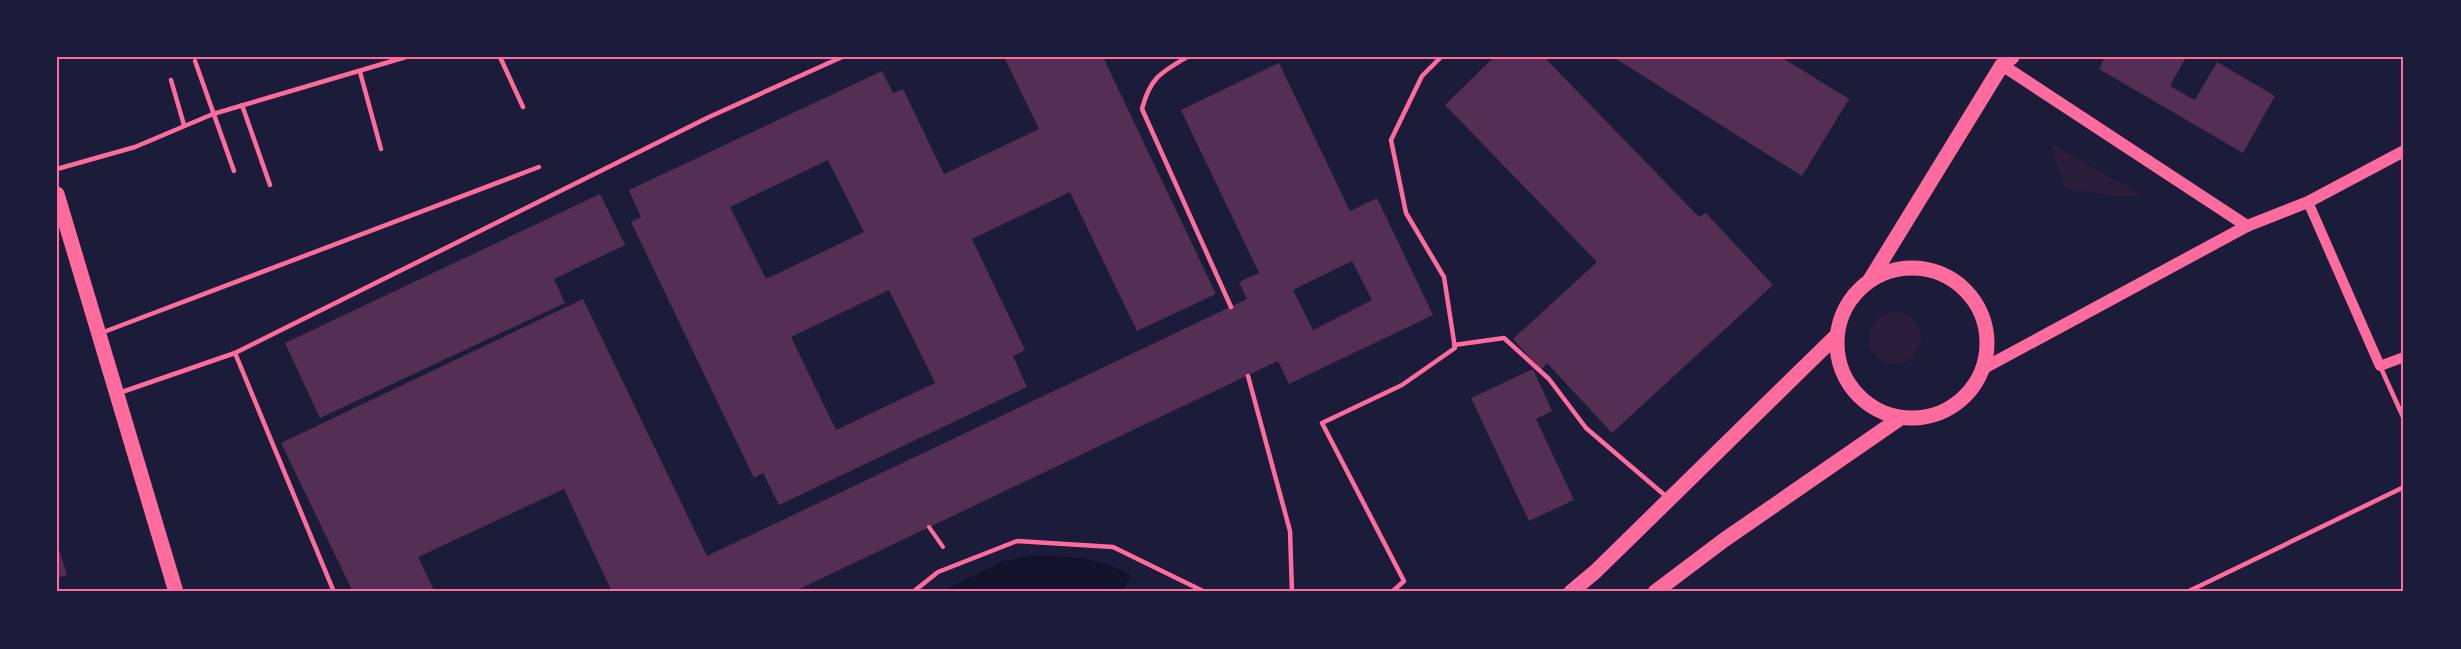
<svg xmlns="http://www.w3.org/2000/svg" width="2461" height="649" font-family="'Fira Sans Condensed',sans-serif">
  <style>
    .green { fill: #2a1e3b }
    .water { fill: #12122b }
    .building { fill: #542f53; fill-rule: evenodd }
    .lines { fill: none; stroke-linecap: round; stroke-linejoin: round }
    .path { stroke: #ff6b9d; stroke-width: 4 }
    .service { stroke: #ff6b9d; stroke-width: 4.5 }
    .tertiary { stroke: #ff6b9d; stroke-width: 10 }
    .secondary { stroke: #ff6b9d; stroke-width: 12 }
    .primary { stroke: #ff6b9d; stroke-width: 15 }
    .neatline { fill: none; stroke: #ff6b9d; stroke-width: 2 }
  </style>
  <rect width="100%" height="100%" fill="#1b1b3a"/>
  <g class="green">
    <path d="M2050,143L2145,197L2114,196L2065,188Z"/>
    <circle cx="1895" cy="338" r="26"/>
  </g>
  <path class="water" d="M1030,556C1064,556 1101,556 1131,576L1121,592H941L1004,561Z"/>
  <g class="building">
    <path d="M1004,57H1103L1216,294L1137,331L1070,192L972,239L1025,350L1013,356L1027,387L779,505L763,473L754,478L631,222L641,217L629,190L882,71L893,93L903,89L944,174L1039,129ZM828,160L864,232L766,279L730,207ZM889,290L935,383L836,430L791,337Z"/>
    <path d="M1490,57H1544L1699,217L1706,213L1773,285L1612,433L1547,363L1541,370L1513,339L1597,262L1445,105L1492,59Z"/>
    <path d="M1613,57H1781L1849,99L1802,176Z"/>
    <path d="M2105,57H2186L2170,86L2195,100L2217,62L2275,96L2243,153L2099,69Z"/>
    <path d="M1279,63L1350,211L1377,198L1433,315L1289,384L1278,361L793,592H612L564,489L418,557L435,592H353L281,443L583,299L707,556L1247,299L1239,282L1259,273L1181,110ZM1352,261L1372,300L1313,330L1293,290Z"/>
    <path d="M600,194L625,245L554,279L565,303L320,418L285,343Z"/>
    <path d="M1533,369L1552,411L1536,419L1574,500L1529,521L1471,398Z"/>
    <path d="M57,543L67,575L57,578Z"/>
  </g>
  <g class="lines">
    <path class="path" d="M929,527L943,547"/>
    <g class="service">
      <path d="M500,57L523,107"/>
      <path d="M1187,57C1160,73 1150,78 1142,109L1231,307"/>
      <path d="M195,61L234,171"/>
      <path d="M360,72L381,149"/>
      <path d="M171,80L184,125"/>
      <path d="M242,105L270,185"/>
      <path d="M57,169L135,147L213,114L406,57"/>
      <path d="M101,333L539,167"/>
      <path d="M1454,345L1504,338L1549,379L1586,428L1668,498"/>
      <path d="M2380,366L2404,419"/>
      <path d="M1248,376L1290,531L1292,592"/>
      <path d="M119,393L235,353"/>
      <path d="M334,592L235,353L709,117L842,57"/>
      <path d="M913,592L938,572L1017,541L1113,547L1205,592"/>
      <path d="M1392,592L1404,581L1322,423L1402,385L1455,348L1444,277L1406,213L1391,140L1422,76L1441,57"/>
      <path d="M2187,592L2404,487"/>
    </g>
    <path class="tertiary" d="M2308,202L2380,366L2404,357"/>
    <g class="secondary">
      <path d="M2002,65L2247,226"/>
      <path d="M1984,368L2247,226L2308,202L2404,151"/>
    </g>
    <g class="primary">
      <path d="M57,194L176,592"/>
      <circle cx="1912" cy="343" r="75"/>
      <path d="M1870,280L2002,65L2012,57"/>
      <path d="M1571,592L1596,571L1836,336"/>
      <path d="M1655,592L1724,540L1899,419"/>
    </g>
  </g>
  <rect width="2461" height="649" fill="none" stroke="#1b1b3a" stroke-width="117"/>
  <rect x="58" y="58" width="2344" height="532" class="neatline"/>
</svg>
